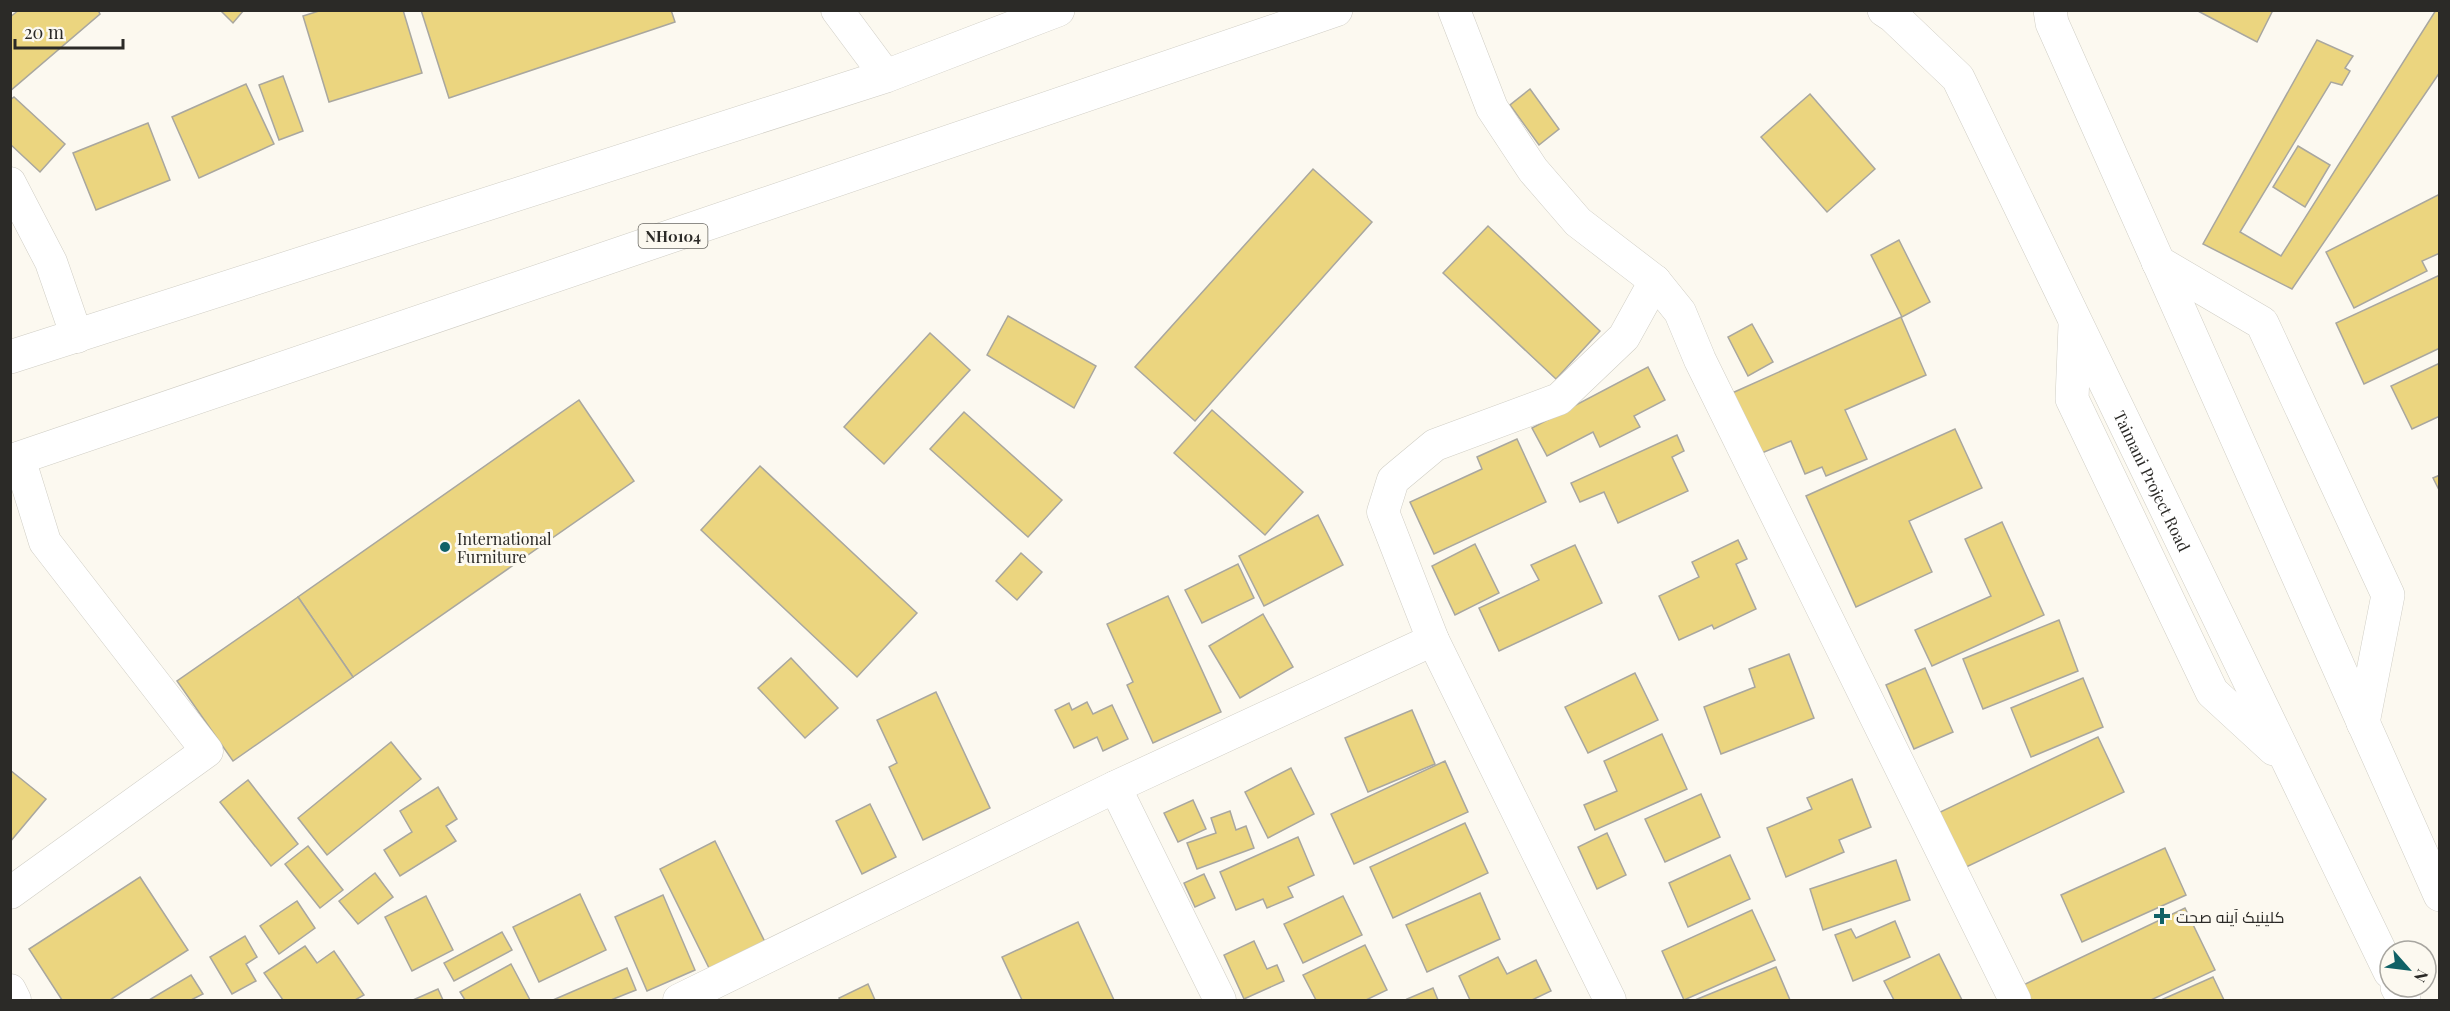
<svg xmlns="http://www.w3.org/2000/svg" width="2450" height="1011" font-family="'Playfair Display',Cairo,serif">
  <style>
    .building { fill: #ebd57f; stroke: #a9a79f; stroke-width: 1.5 }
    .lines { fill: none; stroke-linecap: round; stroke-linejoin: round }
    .street-casing { stroke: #d0cec5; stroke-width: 33 }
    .secondary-casing { stroke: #d0cec5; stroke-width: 34 }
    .highway-casing { stroke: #d0cec5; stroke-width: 34 }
    .street { stroke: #fff; stroke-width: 32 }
    .secondary { stroke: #fff; stroke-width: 33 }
    .highway { stroke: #fff; stroke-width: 33 }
    .poi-dot { fill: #106166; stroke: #fcf9f0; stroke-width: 2 }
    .labels { text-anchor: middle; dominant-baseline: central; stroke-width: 6; stroke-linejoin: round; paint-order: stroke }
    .shield { fill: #fcf9f0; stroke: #6a6863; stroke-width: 1.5 }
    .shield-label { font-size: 15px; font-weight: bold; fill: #2b2a27 }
    .street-label { font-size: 16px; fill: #2b2a27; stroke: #fcf9f0 }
    .poi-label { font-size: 16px; fill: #2b2a27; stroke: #fcf9f0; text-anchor: start }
  </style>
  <rect width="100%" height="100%" fill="#fcf9f0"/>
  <g class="building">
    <path d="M19,10H98L100,14L10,91V17Z"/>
    <path d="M220,10H244L233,23Z"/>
    <path d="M322,10H403L422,73L329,102L303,16Z"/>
    <path d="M421,10H671L675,22L449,98Z"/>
    <path d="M2196,10H2273L2257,42Z"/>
    <path d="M2436,10H2440V72L2292,289L2203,244L2317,40L2353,56L2345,68L2350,71L2342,85L2331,82L2240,232L2281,256Z"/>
    <path d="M283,76L303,131L279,140L259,85Z"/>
    <path d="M246,84L274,144L199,178L172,117Z"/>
    <path d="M1530,89L1559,129L1539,145L1510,105Z"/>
    <path d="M1810,94L1875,169L1827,212L1761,137Z"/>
    <path d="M14,97L65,144L40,172L10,144V100Z"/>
    <path d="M148,123L170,180L96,210L73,153Z"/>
    <path d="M2298,146L2330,165L2305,207L2273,187Z"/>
    <path d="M1313,169L1372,222L1195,421L1135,367Z"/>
    <path d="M2440,194V253L2422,261L2427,271L2354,308L2326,252Z"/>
    <path d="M1488,226L1600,331L1556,379L1443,273Z"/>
    <path d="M1899,240L1930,302L1902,317L1871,255Z"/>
    <path d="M2440,275V348L2364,384L2336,323Z"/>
    <path d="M1008,316L1096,366L1074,408L987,355Z"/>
    <path d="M1901,317L1926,375L1845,410L1867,459L1826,476L1822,467L1805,474L1791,441L1757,455L1730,394Z"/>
    <path d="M1752,324L1773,362L1748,376L1728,337Z"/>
    <path d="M930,333L970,370L884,464L844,427Z"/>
    <path d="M2440,363V416L2412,429L2391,386Z"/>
    <path d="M1648,367L1665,400L1634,416L1640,427L1600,447L1593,432L1547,456L1532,428Z"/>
    <path d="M579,400L634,481L353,677L298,597Z"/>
    <path d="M1212,410L1303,492L1265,535L1174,453Z"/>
    <path d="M964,412L1062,500L1028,537L930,449Z"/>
    <path d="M1955,429L1982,488L1909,521L1932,572L1856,607L1806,496Z"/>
    <path d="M1677,435L1684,451L1672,457L1688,491L1618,523L1604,492L1580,502L1571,483Z"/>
    <path d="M1517,439L1546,502L1434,554L1410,502L1482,469L1477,457Z"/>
    <path d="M760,466L917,613L857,677L701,530Z"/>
    <path d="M2440,475V492L2433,478Z"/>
    <path d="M1318,515L1343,565L1264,606L1239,556Z"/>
    <path d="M2002,522L2044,615L1932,666L1915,630L1991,596L1965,539Z"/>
    <path d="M1738,540L1747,559L1736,564L1756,609L1714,629L1712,625L1679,640L1659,596L1699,577L1692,562Z"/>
    <path d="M1475,544L1499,593L1455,615L1432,566Z"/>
    <path d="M1575,545L1602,603L1499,651L1479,608L1539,580L1531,565Z"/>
    <path d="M1021,553L1042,572L1017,600L996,581Z"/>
    <path d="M1238,564L1254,598L1202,623L1185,590Z"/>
    <path d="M1168,596L1221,712L1153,743L1127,685L1133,682L1107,624Z"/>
    <path d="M298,597L353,677L233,761L177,681Z"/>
    <path d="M1263,614L1293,667L1240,698L1209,646Z"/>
    <path d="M2059,620L2078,671L1983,709L1963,659Z"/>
    <path d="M1789,654L1814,718L1721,754L1704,707L1755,687L1749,669Z"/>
    <path d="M791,658L838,708L805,738L758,688Z"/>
    <path d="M1925,668L1953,732L1914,749L1886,685Z"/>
    <path d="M1635,673L1658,720L1588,753L1565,707Z"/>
    <path d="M2083,678L2103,727L2031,757L2011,708Z"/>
    <path d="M936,692L990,808L923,840L889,767L897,763L877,720Z"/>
    <path d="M1087,702L1093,714L1112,705L1128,739L1103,751L1097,737L1074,748L1055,710L1069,703L1072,710Z"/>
    <path d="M1412,710L1435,764L1368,792L1345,738Z"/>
    <path d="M1662,734L1687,789L1595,830L1584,805L1617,791L1604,761Z"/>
    <path d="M2098,737L2124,792L1962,869L1936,814Z"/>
    <path d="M391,742L421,779L327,855L298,818Z"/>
    <path d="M1445,761L1468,812L1354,864L1331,814Z"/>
    <path d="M1291,768L1314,814L1268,838L1245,792Z"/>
    <path d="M10,770L46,799L10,842Z"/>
    <path d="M1852,779L1871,827L1839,840L1844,852L1786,877L1767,828L1812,809L1807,798Z"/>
    <path d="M248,780L298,844L271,866L220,802Z"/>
    <path d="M438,787L457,819L446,826L456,841L400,876L384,850L412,832L400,811Z"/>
    <path d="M1701,794L1720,837L1665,862L1645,819Z"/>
    <path d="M1193,800L1206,829L1178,842L1164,813Z"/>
    <path d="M870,804L896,857L862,874L836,821Z"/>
    <path d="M1230,811L1236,830L1246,826L1254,848L1197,869L1187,843L1216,833L1211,818Z"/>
    <path d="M1465,823L1488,873L1393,918L1370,867Z"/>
    <path d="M1607,833L1626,875L1597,889L1578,847Z"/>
    <path d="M1298,837L1314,875L1288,887L1293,897L1267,908L1263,899L1236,910L1220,872Z"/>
    <path d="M715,841L765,942L710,970L660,869Z"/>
    <path d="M308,846L343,890L320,908L285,864Z"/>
    <path d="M2165,848L2186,895L2082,942L2061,895Z"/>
    <path d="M1730,855L1750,899L1688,927L1669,883Z"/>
    <path d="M1896,860L1910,900L1823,930L1810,889Z"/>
    <path d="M375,873L393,897L358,924L339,901Z"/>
    <path d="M1204,874L1215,898L1195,907L1184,883Z"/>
    <path d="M140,877L188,950L110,1000H62L29,949Z"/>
    <path d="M1480,893L1500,939L1427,972L1406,925Z"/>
    <path d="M580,894L606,950L539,982L513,927Z"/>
    <path d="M663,895L695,970L647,991L615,917Z"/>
    <path d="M426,896L453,950L412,971L385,917Z"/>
    <path d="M1343,896L1362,935L1303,963L1284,924Z"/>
    <path d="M297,901L315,928L279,954L260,926Z"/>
    <path d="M2185,908L2215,970L2151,1000H2022L2017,988Z"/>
    <path d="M1752,910L1775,960L1684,1000L1662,951Z"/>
    <path d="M1895,921L1910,957L1853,981L1835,935L1851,929L1856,938Z"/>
    <path d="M1078,922L1114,1000H1022L1002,957Z"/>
    <path d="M502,932L512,950L454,981L444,963Z"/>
    <path d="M245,936L257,957L246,964L256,981L232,994L210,957Z"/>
    <path d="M1254,941L1267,969L1277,965L1284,981L1244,999L1224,955Z"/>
    <path d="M1365,945L1387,990L1366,1000H1316L1303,975Z"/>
    <path d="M305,946L317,963L334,951L364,995L355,1000H283L264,973Z"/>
    <path d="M1939,954L1962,1000H1894L1884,981Z"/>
    <path d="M1498,957L1507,974L1536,960L1551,991L1532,1000H1470L1459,976Z"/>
    <path d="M511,964L530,1000H465L460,992Z"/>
    <path d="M1776,967L1790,1000H1695Z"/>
    <path d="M627,968L636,990L611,1000H553Z"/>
    <path d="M191,975L203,994L191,1000H149Z"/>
    <path d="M2213,977L2224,1000H2161Z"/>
    <path d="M868,984L875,1000H840L839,998Z"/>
    <path d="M1433,988L1438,1000H1408L1407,999Z"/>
    <path d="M438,989L443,1000H413Z"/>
  </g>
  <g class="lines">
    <g class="street-casing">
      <g id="street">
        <path d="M837,10L886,76"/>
        <path d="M1454,10L1492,108L1533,170L1578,222L1655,281L1680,312L1700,360L2015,1000"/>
        <path d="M10,183L51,262L77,337"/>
        <path d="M1115,787L1220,1000"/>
        <path d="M10,893L207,751L45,542L19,458"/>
        <path d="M10,990L15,1000"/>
        <path d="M679,1000L1115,787L1433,640"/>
        <path d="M1610,1000L1433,640L1383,512L1393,480L1435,445L1559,399L1624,337L1655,281"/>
      </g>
    </g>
    <g class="secondary-casing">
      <g id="secondary">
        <path id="s1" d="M1884,10L1893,16L1958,78L2390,972"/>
        <path d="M2050,10L2052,23L2440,895"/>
        <path d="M2158,262L2262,323L2388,595L2363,723"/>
        <path d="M2075,325L2072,399L2212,692L2274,749"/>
        <path d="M2397,987L2404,1000"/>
      </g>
    </g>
    <g class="highway-casing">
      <g id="highway">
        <path d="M10,357L886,76L1058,10"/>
        <path d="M10,461L1336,10"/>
      </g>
    </g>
    <use href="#street" class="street"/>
    <use href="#secondary" class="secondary"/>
    <use href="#highway" class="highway"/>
  </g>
  <g class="poi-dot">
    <circle cx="445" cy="547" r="6"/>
    <path d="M2159 907h6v6h6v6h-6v6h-6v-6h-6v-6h6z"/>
  </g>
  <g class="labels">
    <rect class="shield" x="638.5" y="224" width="69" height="24" rx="4.5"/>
    <g class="shield-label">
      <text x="673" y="236">NH0104</text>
    </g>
    <g class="street-label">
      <text stroke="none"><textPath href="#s1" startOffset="548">Taimani Project Road</textPath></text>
    </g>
    <g class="poi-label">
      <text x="457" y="538">International<tspan x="457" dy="18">Furniture</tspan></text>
      <text x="2176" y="916">کلینیک آینه صحت</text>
    </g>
  </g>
  <rect width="2450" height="1011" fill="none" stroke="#2b2a27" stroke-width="24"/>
  <g transform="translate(2408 969) rotate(118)"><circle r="28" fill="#fcf9f0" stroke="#a8a6a0" stroke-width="1.5"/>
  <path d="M0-4.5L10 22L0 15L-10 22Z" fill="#106166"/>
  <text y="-9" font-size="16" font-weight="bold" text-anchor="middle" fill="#2b2a27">N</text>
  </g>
  <path d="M15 39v9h108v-9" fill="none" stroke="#2b2a27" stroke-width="3"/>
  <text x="24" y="39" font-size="18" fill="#2b2a27" stroke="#fcf9f0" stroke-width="4.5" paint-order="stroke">20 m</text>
</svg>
